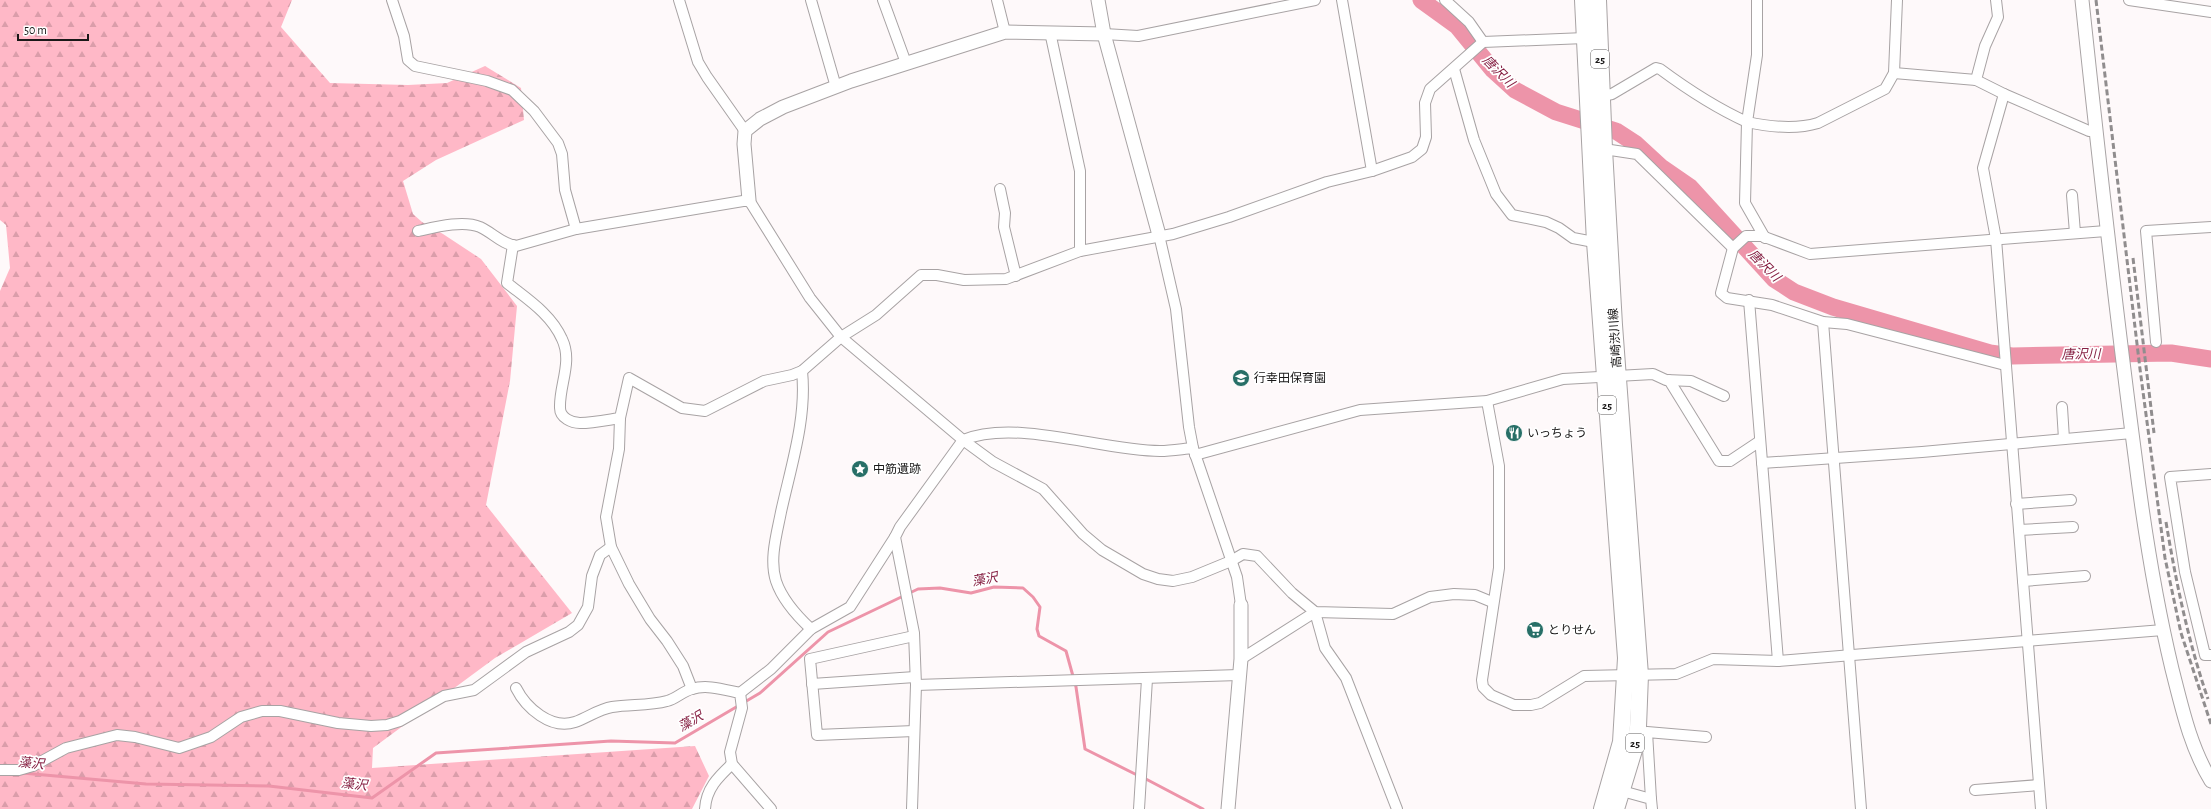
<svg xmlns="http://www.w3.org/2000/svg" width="2211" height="809" font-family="'Alegreya Sans','Noto Sans JP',sans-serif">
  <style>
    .forest { fill: url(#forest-firs) }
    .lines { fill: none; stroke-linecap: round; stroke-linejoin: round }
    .stream { stroke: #ed94a9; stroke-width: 3 }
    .river { stroke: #ed94a9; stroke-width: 17 }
    .minor-casing { stroke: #a8a3a4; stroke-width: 12 }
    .tertiary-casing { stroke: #a8a3a4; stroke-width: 15 }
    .primary-casing { stroke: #a8a3a4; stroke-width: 18 }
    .minor { stroke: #fff; stroke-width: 10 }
    .tertiary { stroke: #fff; stroke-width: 13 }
    .primary { stroke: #fff; stroke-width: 16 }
    .rail { stroke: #908d8e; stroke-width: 3; stroke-dasharray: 6 3; stroke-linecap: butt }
    .labels { text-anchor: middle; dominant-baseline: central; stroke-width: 3.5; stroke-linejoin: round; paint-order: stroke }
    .shield { fill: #fff; stroke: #5e5d5d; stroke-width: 1 }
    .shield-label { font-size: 11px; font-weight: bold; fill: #191818 }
    .street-label { font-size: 12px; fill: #191818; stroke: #fff }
    .poi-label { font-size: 12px; fill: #191818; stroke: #fff; text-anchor: start }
    .water-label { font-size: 13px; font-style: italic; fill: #862043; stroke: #fff }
  </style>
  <defs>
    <pattern id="forest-firs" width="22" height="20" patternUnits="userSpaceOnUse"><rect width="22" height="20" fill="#ffb8c7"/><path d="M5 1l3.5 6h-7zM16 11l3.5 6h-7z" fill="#da9daa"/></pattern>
  </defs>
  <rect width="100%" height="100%" fill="#fef9fa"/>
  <path class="forest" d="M0,0H292L281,27L330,83L408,85L447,83L485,66L521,88L524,120L436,160L403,181L413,214L422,222L443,234L481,259L517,306L510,381L486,505L572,613L495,658L373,748L372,768L695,746L709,776L692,809H0V291L10,268L6,225L0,220Z"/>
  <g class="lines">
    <g class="stream">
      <path d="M22,773L146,784L269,786L372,798L436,753L611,741L675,743L760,693L828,632L918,589L940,588L971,593L994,587L1023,588L1033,597L1040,607L1037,629L1039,636L1066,651L1076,687L1085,749L1139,776"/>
      <path d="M1144,778L1203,809"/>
    </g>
    <path class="river" d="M1421,0L1457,26L1493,70L1515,90L1556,112L1616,131L1636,144L1661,167L1690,187L1774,279L1794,292L1833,307L1990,353L2012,356L2171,353L2211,359"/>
    <g class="minor-casing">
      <g id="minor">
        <path d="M392,0L404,36L408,60L415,66L487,81L512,90L534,111L558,143L562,154L565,190L576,229"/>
        <path d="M679,0L698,62L707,77L745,131"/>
        <path d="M811,0L836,87"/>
        <path d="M883,0L906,63"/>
        <path d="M997,0L1005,32"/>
        <path d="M1342,0L1372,171"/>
        <path d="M1445,0L1469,22L1483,42"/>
        <path d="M1757,0V55L1747,122C1770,127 1795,130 1818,123L1885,89L1889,82L1894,73L1897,0"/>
        <path d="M1996,0L1998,17L1985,46L1976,80L2004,94L1983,168L1996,239L2041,809"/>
        <path d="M2129,0L2211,12"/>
        <path d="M1050,32L1080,171V251"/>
        <path d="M1104,34L1138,36L1315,0"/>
        <path d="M1454,69L1474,140L1496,194L1512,215L1546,222L1559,228L1573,238L1599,243"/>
        <path d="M1894,73L1976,80"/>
        <path d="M2004,94L2089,131"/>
        <path d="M1602,96L1612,94L1656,68L1660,69C1687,89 1716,108 1747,122L1745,203L1765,238"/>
        <path d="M1604,149L1637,154L1733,248"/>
        <path d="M1000,189L1005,213L1004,227L1016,276"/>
        <path d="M2072,195L2075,233"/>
        <path d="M418,231C436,227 463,220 480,227C493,233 502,244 516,246L576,229L749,200L810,298L841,337L963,440L993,462L1043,489L1083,534L1102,550L1143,574L1158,579L1173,581L1192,577L1231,561L1243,554L1257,556L1292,593L1315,612L1393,614L1430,597L1454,594L1475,595L1492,602"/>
        <path d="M1159,235L1176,309L1189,427L1193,448L1237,577L1241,605"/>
        <path d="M513,245L507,283C527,299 551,314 562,339C573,362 559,385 560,408C560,418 572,423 580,423C593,423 607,420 620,418L629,378L682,408L705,411L764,381L792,375L802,371L841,337L876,315L921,275H937L964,280L1006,279L1080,251L1173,234L1229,217L1327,182L1372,171L1412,157L1422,149L1426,137L1425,103L1430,89L1483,42L1585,38"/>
        <path d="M1749,300L1778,661"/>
        <path d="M1823,322L1861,809"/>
        <path d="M2156,342L2146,231L2211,227"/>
        <path d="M2005,365L1847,324L1823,322L1772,305L1727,298L1721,293L1733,248L1746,236H1762L1810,254L2106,231"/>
        <path d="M802,371C807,418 791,466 781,512C777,533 769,559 776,581C782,599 797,616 811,629"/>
        <path d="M1669,380L1719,461H1730L1760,441"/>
        <path d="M1487,401L1499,466V568L1482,680L1483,687L1491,695L1514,705H1531L1540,703L1584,676L1676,674L1713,659L1778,661L2163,630"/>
        <path d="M2062,407L2064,439"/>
        <path d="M620,418L619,449L606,517L611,547L629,584L650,619L667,641L683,666L692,689"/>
        <path d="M1195,455L1360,410L1487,401L1563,379L1653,374L1666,380L1691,381L1724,396"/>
        <path d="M1762,463L1922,452L2132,433"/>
        <path d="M2211,474L2170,477L2185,572L2205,655H2211"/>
        <path d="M2016,504L2071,500"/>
        <path d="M2019,530L2073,527"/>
        <path d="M2023,581L2085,576"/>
        <path d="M1241,659L1315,612L1325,648L1346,678L1397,809"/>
        <path d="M812,684L915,677"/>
        <path d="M916,685L1239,675"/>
        <path d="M516,688C526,708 551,730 575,722C587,718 599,709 612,707C630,704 649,706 667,701C676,699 683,691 692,689C707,684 725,690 740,693L742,708L730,752L732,764L771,809"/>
        <path d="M740,693L771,669L811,629L850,607L895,537"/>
        <path d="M914,731L817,735L810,659L914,636"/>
        <path d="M0,770H19L33,766L66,748L117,735L135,737L179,748L211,737L241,717L262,711H280L338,723L371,726L387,725L400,721L444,696L474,690L526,652L569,632L578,625L588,607L592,576L600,555L611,547"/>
        <path d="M1975,790L2039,785"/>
        <path d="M1622,791L1651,799L1652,809"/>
        <path d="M1651,799L1647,732L1706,737"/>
        <path d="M705,809C706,789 718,777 732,764"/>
        <path d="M912,809L916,685L914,633L895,537L900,527L963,440C1016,418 1102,451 1160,451C1171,451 1182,449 1193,448"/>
        <path d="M1139,809L1147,679"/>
      </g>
    </g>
    <g class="tertiary-casing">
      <g id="tertiary">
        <path d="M1098,0L1104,34L1159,235"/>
        <path d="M2082,0C2098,152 2115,304 2135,456C2144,528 2155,598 2172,669C2182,708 2190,746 2211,781"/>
        <path d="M749,200L744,144L745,131L760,119L783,107L851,81L1005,32L1104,34"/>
        <path d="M1228,809L1241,659V605"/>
      </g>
    </g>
    <g class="primary-casing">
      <g id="primary">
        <path d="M1583,0L1595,242L1626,658L1621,742L1602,809"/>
        <path d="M1598,0L1604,149L1614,325L1640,675L1638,727L1634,750L1616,809"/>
      </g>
    </g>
    <use href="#minor" class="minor"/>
    <use href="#tertiary" class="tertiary"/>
    <use href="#primary" class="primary"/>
    <g class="rail">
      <path d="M2096,0L2140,369L2165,558L2181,633L2211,724"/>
      <path d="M2133,258L2154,433"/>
      <path d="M2166,522C2176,582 2188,641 2208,699"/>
    </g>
  </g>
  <defs>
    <g id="school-disc" transform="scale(0.9)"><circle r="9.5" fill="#276f67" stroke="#fff"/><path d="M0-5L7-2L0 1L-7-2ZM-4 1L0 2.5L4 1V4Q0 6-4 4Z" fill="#fff"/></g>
    <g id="restaurant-disc" transform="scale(0.9)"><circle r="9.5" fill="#276f67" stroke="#fff"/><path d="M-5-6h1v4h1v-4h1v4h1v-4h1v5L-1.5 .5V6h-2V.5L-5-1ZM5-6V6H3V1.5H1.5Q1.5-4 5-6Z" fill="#fff"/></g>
    <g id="sight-disc" transform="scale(0.9)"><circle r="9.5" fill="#276f67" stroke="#fff"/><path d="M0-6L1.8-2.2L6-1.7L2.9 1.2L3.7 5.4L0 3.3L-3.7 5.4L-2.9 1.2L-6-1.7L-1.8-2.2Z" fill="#fff"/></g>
    <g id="supermarket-disc" transform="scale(0.9)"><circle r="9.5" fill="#276f67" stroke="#fff"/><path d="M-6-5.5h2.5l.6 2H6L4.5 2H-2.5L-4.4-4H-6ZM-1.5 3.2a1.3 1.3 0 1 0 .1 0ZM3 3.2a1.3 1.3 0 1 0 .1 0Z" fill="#fff"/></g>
  </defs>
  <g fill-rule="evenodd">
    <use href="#school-disc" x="1241" y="378"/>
    <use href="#restaurant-disc" x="1514" y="433"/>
    <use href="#sight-disc" x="860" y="469"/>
    <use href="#supermarket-disc" x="1535" y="630"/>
  </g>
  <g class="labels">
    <g class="shield">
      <rect x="1591" y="50" width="18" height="18" rx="3"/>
      <rect x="1598" y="396" width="18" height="18" rx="3"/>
      <rect x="1626" y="734" width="18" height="18" rx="3"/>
    </g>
    <g class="shield-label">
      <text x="1600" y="59">25</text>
      <text x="1607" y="405">25</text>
      <text x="1635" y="743">25</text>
    </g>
    <g class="street-label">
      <text transform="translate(1615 338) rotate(-94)">高崎渋川線</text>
    </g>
    <g class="poi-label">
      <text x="1254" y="378">行幸田保育園</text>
      <text x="1527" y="433">いっちょう</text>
      <text x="873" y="469">中筋遺跡</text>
      <text x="1548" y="630">とりせん</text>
    </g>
    <g class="water-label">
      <text transform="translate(1498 72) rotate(45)">唐沢川</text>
      <text transform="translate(1764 266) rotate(45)">唐沢川</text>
      <text transform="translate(2081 355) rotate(-1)">唐沢川</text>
      <text transform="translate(985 580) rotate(-10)">藻沢</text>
      <text transform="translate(691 722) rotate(-30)">藻沢</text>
      <text transform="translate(31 764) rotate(5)">藻沢</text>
      <text transform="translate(354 785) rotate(6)">藻沢</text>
    </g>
  </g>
  <path d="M18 34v6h70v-6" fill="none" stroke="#191818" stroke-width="2"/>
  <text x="24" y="34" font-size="12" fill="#191818" stroke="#ffffff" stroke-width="3" paint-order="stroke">50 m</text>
</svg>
